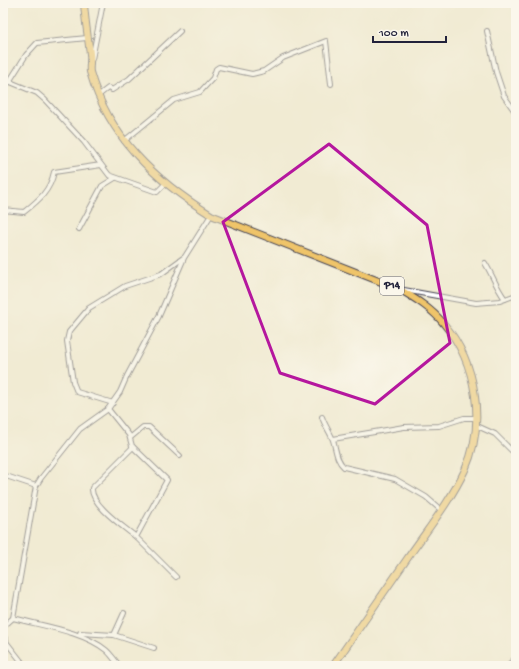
<svg xmlns="http://www.w3.org/2000/svg" width="519" height="669" font-family="'Gochi Hand',sans-serif">
  <style>
    .lines { fill: none; stroke-linecap: round; stroke-linejoin: round }
    .street-casing { stroke: #414052; stroke-width: 6 }
    .primary-casing { stroke: #414052; stroke-width: 8 }
    .street { stroke: #fff; stroke-width: 4 }
    .primary { stroke: #efc469; stroke-width: 6 }
    .marked { fill: none; stroke: #b5179e; stroke-width: 3; stroke-linejoin: round }
    .labels { text-anchor: middle; dominant-baseline: central; stroke-width: 3; stroke-linejoin: round; paint-order: stroke }
    .shield { fill: #fbf7ec; stroke: #636270; stroke-width: 1 }
    .shield-label { font-size: 11px; font-weight: bold; fill: #22223b }
  </style>
  <rect width="100%" height="100%" fill="#fbf7ec"/>
  <filter id="ink" filterUnits="userSpaceOnUse"><feTurbulence type="fractalNoise" baseFrequency=".025" numOctaves="2"/><feDisplacementMap in="SourceGraphic" scale="8" xChannelSelector="R" yChannelSelector="G"/><feConvolveMatrix kernelMatrix="1 2 1 2 8 2 1 2 1" color-interpolation-filters="sRGB"/></filter>
  <filter id="wash" filterUnits="userSpaceOnUse"><feTurbulence type="fractalNoise" baseFrequency=".012" numOctaves="4" result="noise"/><feDisplacementMap in="SourceGraphic" scale="16" xChannelSelector="R" yChannelSelector="G"/><feGaussianBlur stdDeviation="0.9" result="paint"/><feColorMatrix in="noise" values="0 0 0 0 0 0 0 0 0 0 0 0 0 0 0 0 0 1.4 0 .05"/><feComposite in="paint" operator="in"/></filter>
  <g filter="url(#wash)">
    <rect width="100%" height="100%" fill="#f1ebd3"/>
  </g>
  <g filter="url(#ink)">
    <g class="lines">
      <g class="street-casing">
        <g id="street">
          <path d="M487,31L496,72L504,96L516,113"/>
          <path d="M92,59L103,3"/>
          <path d="M3,79L37,93L45,100L84,142L109,175L157,192L166,183"/>
          <path d="M9,82L26,55L37,43L87,38"/>
          <path d="M99,95L108,88L112,90L129,79L180,31"/>
          <path d="M124,141L174,100L200,92L213,78L216,69L219,67L252,74L264,71L283,58L326,41L331,84"/>
          <path d="M3,210L24,212C39,200 50,191 54,172L101,165"/>
          <path d="M79,229L102,186L115,178"/>
          <path d="M485,263C493,276 496,287 505,299"/>
          <path d="M404,290L476,303L500,301L516,295"/>
          <path d="M113,403L77,392L73,382L67,341L69,332L89,308L125,286L161,274L183,258"/>
          <path d="M108,409L129,435L132,446L167,480L136,537L176,577"/>
          <path d="M322,417C325,426 330,432 333,440C336,449 336,460 344,467L395,479L426,497L441,510"/>
          <path d="M475,425L495,434L511,450L516,452"/>
          <path d="M130,438L143,427H149L180,456"/>
          <path d="M333,439L404,427L439,426L464,418H476"/>
          <path d="M133,447L92,488C90,504 124,527 136,537"/>
          <path d="M3,475L36,486"/>
          <path d="M13,618C42,626 82,631 106,650C111,654 115,661 120,666"/>
          <path d="M3,627L13,618L36,486L41,478L80,429L108,409L120,392L127,376L159,316L184,258L211,215"/>
          <path d="M80,633L114,635L154,648"/>
          <path d="M3,634L7,643L25,666"/>
          <path d="M114,635L124,613"/>
          <path d="M507,666L516,658"/>
        </g>
      </g>
      <g class="primary-casing">
        <path id="primary" d="M84,3C85,20 88,37 90,54C91,60 89,67 90,72C109,138 156,181 211,215L399,289C416,299 432,309 444,324C477,363 486,424 465,470C450,502 427,530 407,559C382,595 358,630 333,666"/>
      </g>
      <use href="#street" class="street"/>
      <use href="#primary" class="primary"/>
    </g>
  </g>
  <path d="M0 0H519V669H0ZM329,144L427,225L450,343L375,404L280,373L223,222Z" fill="#f1ebd3" fill-opacity=".55" fill-rule="evenodd"/>
  <path class="marked" d="M329,144L427,225L450,343L375,404L280,373L223,222Z"/>
  <g class="labels">
    <rect class="shield" x="380" y="277" width="24" height="18" rx="3"/>
    <g class="shield-label">
      <text x="392" y="286">P14</text>
    </g>
  </g>
  <rect width="519" height="669" fill="none" stroke="#fbf7ec" stroke-width="16"/>
  <path d="M373 36v6h73v-6" fill="none" stroke="#22223b" stroke-width="2"/>
  <text x="379" y="36" font-size="12" fill="#22223b" stroke="#fbf7ec" stroke-width="3" paint-order="stroke">100 m</text>
</svg>
